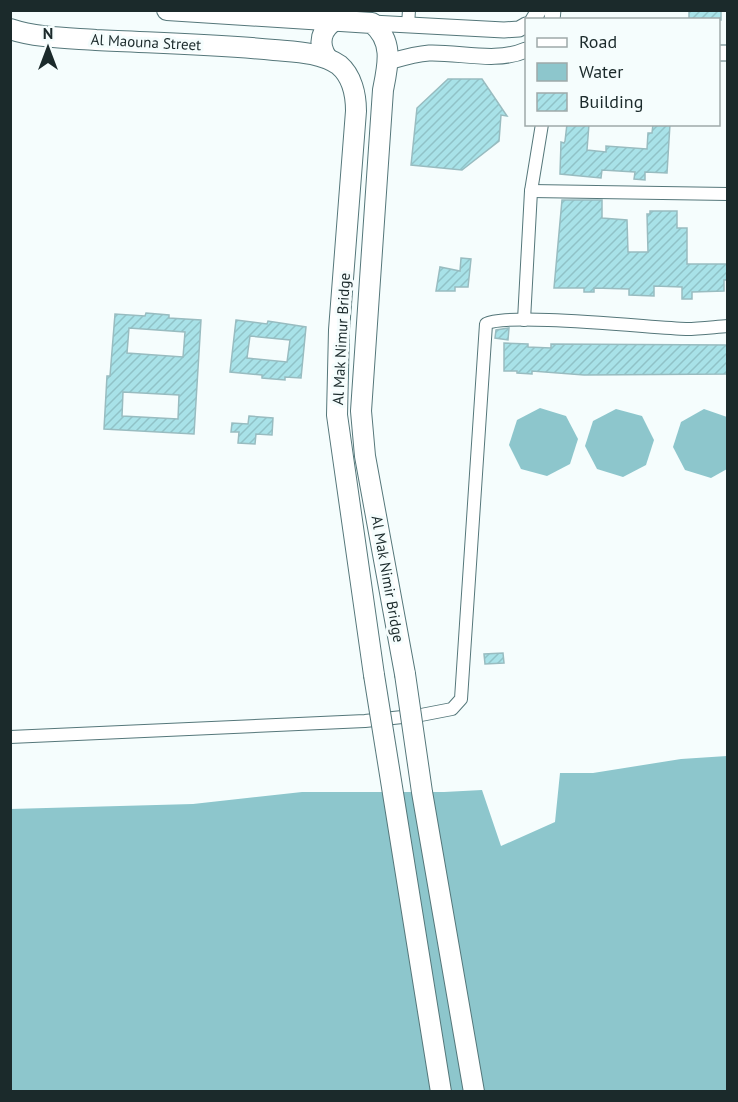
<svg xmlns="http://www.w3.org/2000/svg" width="738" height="1102" font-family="'PT Sans',sans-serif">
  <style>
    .water { fill: #8dc6cc }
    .building { fill: url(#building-hatch); stroke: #98bcc0; stroke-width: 1.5; fill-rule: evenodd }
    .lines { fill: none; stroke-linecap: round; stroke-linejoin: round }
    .minor-casing { stroke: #55777a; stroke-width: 14 }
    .tertiary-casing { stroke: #55777a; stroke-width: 17 }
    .trunk-casing { stroke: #55777a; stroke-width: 22 }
    .minor { stroke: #fff; stroke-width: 12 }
    .tertiary { stroke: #fff; stroke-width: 15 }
    .trunk { stroke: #fff; stroke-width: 20 }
    .trunk-bridge-casing { stroke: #55777a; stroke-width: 22; stroke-linecap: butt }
    .trunk-bridge { stroke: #fff; stroke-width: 20 }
    .labels { text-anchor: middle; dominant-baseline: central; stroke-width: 6; stroke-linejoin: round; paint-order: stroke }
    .street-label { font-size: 15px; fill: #1b2a2b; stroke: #f5fdfd }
  </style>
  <defs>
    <pattern id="building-hatch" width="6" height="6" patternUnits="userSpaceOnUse" patternTransform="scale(1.5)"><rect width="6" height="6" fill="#a8e2e8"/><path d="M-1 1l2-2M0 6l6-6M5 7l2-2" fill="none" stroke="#90c2c7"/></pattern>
  </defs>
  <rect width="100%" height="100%" fill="#f5fdfd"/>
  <g class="water">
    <path d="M540,408L566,416L578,439L570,464L547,476L521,469L509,445L517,420Z"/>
    <path d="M616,409L642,416L654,440L646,465L623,477L597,469L585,446L593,421Z"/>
    <path d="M704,409L727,417V469L711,478L685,470L673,447L681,422Z"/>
    <path d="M727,756V1091H11L10,809L193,804L302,792H444L482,790L501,846L555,822L560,773H593L681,759Z"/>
  </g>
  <g class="building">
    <rect x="689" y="10" width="32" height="10"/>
    <path d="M448,79H482L507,116L501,115L499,141L462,170L411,165L417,108Z"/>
    <path d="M567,124H589L587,150L606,152V146L647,149L648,133H652L653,124H670L667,173L645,172V180L634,179L635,172L602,170L601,178L560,174L561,142L564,143L565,141Z"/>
    <path d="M562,200H602V218L627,220L628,252H648L647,214H650V211H677V228H687V264H728V280H724V291L692,292V299H682V287L654,286V296L629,295V289L594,288V292H584V288H554Z"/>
    <path d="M461,258L471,259L468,287H455V291H436L440,267L460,271Z"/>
    <path d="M146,313L169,315V318L201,320L194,434L104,429L107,376H110L115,314L145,316ZM129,328L185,332L183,357L127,353ZM123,392L179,395L178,419L122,416Z"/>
    <path d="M236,320L267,324L268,321L306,327L301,378L285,377V380L262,378V375L230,372ZM250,336L290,340L287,362L247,358Z"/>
    <path d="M509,328L508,340L495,338L496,330Z"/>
    <path d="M504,343L528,344V347L551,348V344L728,345V374L584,375L532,371V374L517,373V371H504Z"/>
    <path d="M249,416L273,418L272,435L256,434L255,444L238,443L239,432H231L232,423L248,424Z"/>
    <path d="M503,653L504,663L485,664L484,654Z"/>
  </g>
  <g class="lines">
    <g class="minor-casing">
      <g id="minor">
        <path d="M408,25L409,10"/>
        <path d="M531,191L728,194"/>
        <path d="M524,320L531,191L542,124"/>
        <path d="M10,737L365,721L421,715L452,709L461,699L486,324C505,312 653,328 686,329C700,329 714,327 728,326"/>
      </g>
    </g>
    <g class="tertiary-casing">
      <g id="tertiary">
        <path d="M533,20L539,10"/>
        <path d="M552,20L553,10"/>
        <path d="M372,23L504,30L519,29L526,25"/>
        <path d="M718,53H728"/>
        <path d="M388,62C402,58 415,54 429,53C461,52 496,63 526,50"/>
      </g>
    </g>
    <g class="trunk-casing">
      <g id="trunk">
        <path d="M167,10L372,23C394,41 388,65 383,90L361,411L365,456L405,674"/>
        <path d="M10,29C37,38 69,38 96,40C155,43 215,44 274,50C296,52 320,52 339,65C352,76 356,95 356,111L339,330L337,415L374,675"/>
        <path d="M327,58C317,44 321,28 336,20"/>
      </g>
    </g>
    <use href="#minor" class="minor"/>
    <use href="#tertiary" class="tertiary"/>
    <use href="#trunk" class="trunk"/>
    <g class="trunk-bridge-casing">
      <g id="trunk-bridge">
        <path d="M405,674L422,792L474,1092"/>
        <path d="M374,675L441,1092"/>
      </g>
    </g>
    <use href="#trunk-bridge" class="trunk-bridge"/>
  </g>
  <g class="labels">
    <g class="street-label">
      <text transform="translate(146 42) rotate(3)">Al Maouna Street</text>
      <text transform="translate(341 339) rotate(-87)">Al Mak Nimur Bridge</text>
      <text transform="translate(388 579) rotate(80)">Al Mak Nimir Bridge</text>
    </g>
  </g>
  <rect width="738" height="1102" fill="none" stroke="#1b2a2b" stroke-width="24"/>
  <rect x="525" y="18" width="195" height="108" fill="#f5fdfd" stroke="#9ea9a9" stroke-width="1.5"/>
  <rect x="537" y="38" width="30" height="9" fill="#ffffff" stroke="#9ea9a9" stroke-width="1.5"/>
  <text x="579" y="48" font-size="18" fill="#1b2a2b">Road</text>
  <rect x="537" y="63" width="30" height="18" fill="#8dc6cc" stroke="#9ea9a9" stroke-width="1.5"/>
  <text x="579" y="78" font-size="18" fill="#1b2a2b">Water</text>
  <rect x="537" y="93" width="30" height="18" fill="url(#building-hatch)" stroke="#9ea9a9" stroke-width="1.5"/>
  <text x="579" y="108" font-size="18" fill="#1b2a2b">Building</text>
  <g transform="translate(48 48)" stroke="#f5fdfd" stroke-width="4.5" paint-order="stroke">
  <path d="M0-4.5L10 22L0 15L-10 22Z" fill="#1b2a2b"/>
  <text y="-9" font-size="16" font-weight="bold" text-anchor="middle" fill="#1b2a2b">N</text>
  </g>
</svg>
